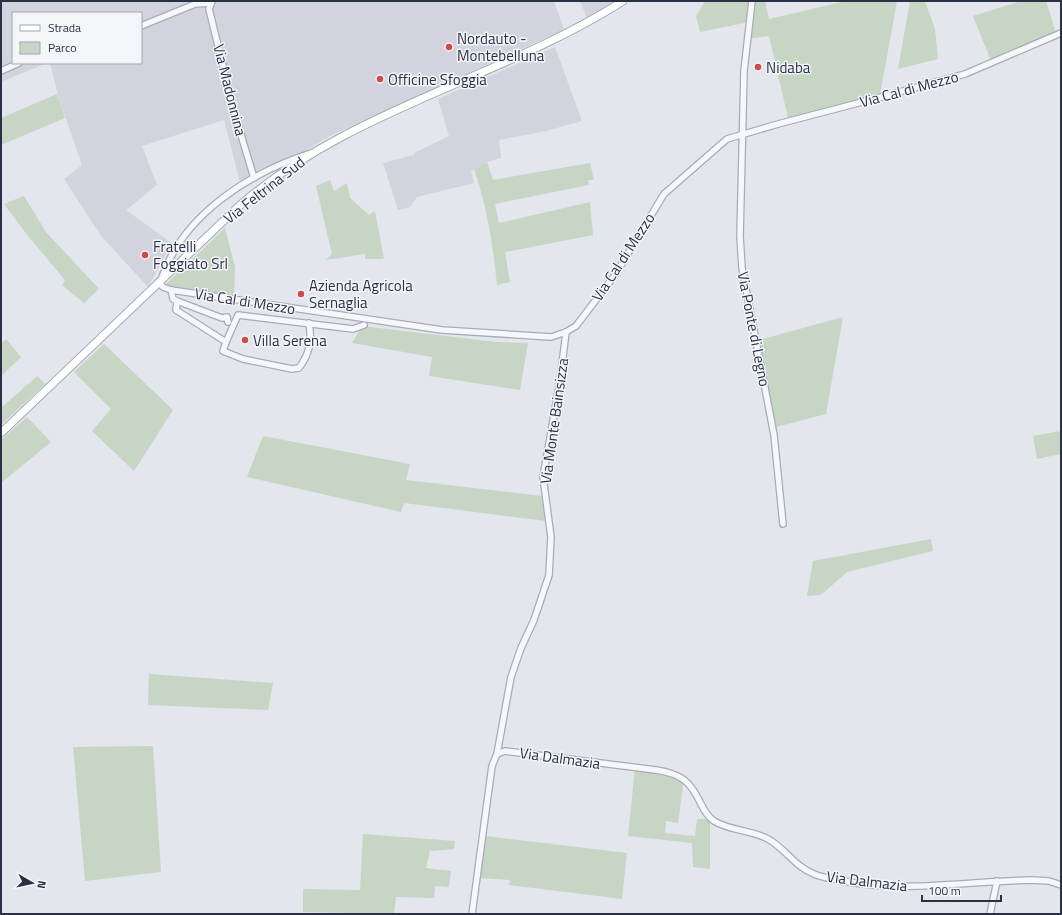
<svg xmlns="http://www.w3.org/2000/svg" width="1062" height="915" font-family="'Titillium Web',sans-serif">
  <style>
    .built { fill: #d2d4dd }
    .green { fill: #c7d5c5 }
    .lines { fill: none; stroke-linecap: round; stroke-linejoin: round }
    .minor-casing { stroke: #a8acb6; stroke-width: 8 }
    .major-casing { stroke: #a3a8b7; stroke-width: 9 }
    .minor { stroke: #f6f7fa; stroke-width: 5.5 }
    .major { stroke: #fff; stroke-width: 7 }
    .poi-dot { fill: #d0494d; stroke: #f3f5f9; stroke-width: 1.5 }
    .labels { text-anchor: middle; dominant-baseline: central; stroke-width: 3; stroke-linejoin: round; paint-order: stroke }
    .poi-label { font-size: 15px; fill: #2b3144; stroke: #f3f5f9; text-anchor: start }
    .street-label { font-size: 15px; fill: #2b3144; stroke: #f3f5f9 }
  </style>
  <rect width="100%" height="100%" fill="#e3e6ec"/>
  <g class="built">
    <path d="M1,1H554L564,30L375,115L330,136L300,154L260,169L240,182L224,120L142,146L157,185L126,210L172,243L148,287L102,237L64,179L82,165L59,99L50,63H141V13H13V63H47L1,82Z"/>
    <path d="M580,1H613V2L587,18Z"/>
    <path d="M555,47L582,121L546,131L499,140L501,158L487,162L471,171L474,183L417,197L410,207L398,210L383,163L414,155V153L449,136L438,99Z"/>
  </g>
  <g class="green">
    <path d="M705,1H765L769,19L846,1H897L880,95L788,118L769,36L746,39L749,22L700,32L696,16Z"/>
    <path d="M910,1H925L935,29L938,59L898,69Z"/>
    <path d="M1021,1H1046L1056,33L991,61L973,16Z"/>
    <path d="M57,94L65,118L1,145V118Z"/>
    <path d="M487,162L493,180L590,163L594,180H588L589,185L495,204L499,223L590,202L593,235L505,252L510,282L497,285C493,246 487,206 474,169Z"/>
    <path d="M330,180L334,191L347,183L350,198L369,215L375,211L384,259H365V254L326,260L332,254L316,186Z"/>
    <path d="M24,196L46,232L99,289L84,303L62,285L65,280L28,236L4,204Z"/>
    <path d="M225,228L235,267L234,298L163,287Z"/>
    <path d="M843,317L826,414L772,428L756,341Z"/>
    <path d="M362,326L496,342L528,343L520,390L429,376L432,357L352,343Z"/>
    <path d="M6,339L21,357L1,376V344Z"/>
    <path d="M104,344L173,410L134,471L92,431L111,409L74,372Z"/>
    <path d="M37,376L45,384L1,425V408Z"/>
    <path d="M27,417L51,442L1,483V440Z"/>
    <path d="M1061,431V454L1037,459L1033,436Z"/>
    <path d="M263,436L410,464L406,480L542,496L546,521L404,503L401,512L247,477Z"/>
    <path d="M931,539L933,551L847,572L821,595L807,596L813,561Z"/>
    <path d="M149,674L273,683L268,710L148,705Z"/>
    <path d="M153,746L161,872L85,881L73,747Z"/>
    <path d="M635,768L684,779L678,823L666,821L665,833L695,836L697,819H710V869L693,867L692,843L628,836Z"/>
    <path d="M363,834L455,841L454,849L430,851L426,868L451,871L449,887L435,886L434,898L396,897L394,914L303,912V889L360,890Z"/>
    <path d="M485,836L627,853L622,899L509,885L510,880L480,878Z"/>
  </g>
  <g class="lines">
    <g class="minor-casing">
      <g id="minor">
        <path d="M212,1L209,9L211,17L235,115L254,178"/>
        <path d="M752,1L744,71L740,236L742,268L774,435L783,524"/>
        <path d="M141,26L195,4L211,3"/>
        <path d="M1,71L19,63"/>
        <path d="M161,280C182,215 249,173 311,153"/>
        <path d="M158,282L163,287L171,290L442,330L551,337L566,332L576,326L615,275L664,194L727,139L778,124L885,96L965,74L1061,33"/>
        <path d="M171,290L173,299L177,301L176,310L226,342L238,315L353,329L364,325"/>
        <path d="M177,301L222,318L227,317L228,322"/>
        <path d="M226,342L223,351L243,359L292,369L299,368C310,353 312,341 309,323"/>
        <path d="M497,754L511,677L521,648L534,620L549,575L551,537L543,477L560,381L566,332"/>
        <path d="M472,914L492,766L497,754L505,751L656,770C682,774 690,781 701,804C704,810 708,817 714,821C730,831 752,830 768,839C785,848 795,867 814,874C823,878 833,879 843,881C905,893 968,881 1031,880L1049,881L1061,885"/>
        <path d="M990,914L997,881"/>
      </g>
    </g>
    <g class="major-casing">
      <path id="major" d="M1,433L237,208C348,109 499,80 623,1"/>
    </g>
    <use href="#minor" class="minor"/>
    <use href="#major" class="major"/>
  </g>
  <g class="poi-dot">
    <circle cx="449" cy="47" r="4"/>
    <circle cx="758" cy="67" r="4"/>
    <circle cx="380" cy="79" r="4"/>
    <circle cx="145" cy="255" r="4"/>
    <circle cx="301" cy="294" r="4"/>
    <circle cx="245" cy="340" r="4"/>
  </g>
  <g class="labels">
    <g class="poi-label">
      <text x="457" y="38">Nordauto -<tspan x="457" dy="17">Montebelluna</tspan></text>
      <text x="766" y="67">Nidaba</text>
      <text x="388" y="79">Officine Sfoggia</text>
      <text x="153" y="246">Fratelli<tspan x="153" dy="17">Foggiato Srl</tspan></text>
      <text x="309" y="285">Azienda Agricola<tspan x="309" dy="17">Sernaglia</tspan></text>
      <text x="253" y="340">Villa Serena</text>
    </g>
    <g class="street-label">
      <text transform="translate(909 89) rotate(-15)">Via Cal di Mezzo</text>
      <text transform="translate(230 90) rotate(76)">Via Madonnina</text>
      <text transform="translate(264 190) rotate(-38)">Via Feltrina Sud</text>
      <text transform="translate(623 257) rotate(-57)">Via Cal di Mezzo</text>
      <text transform="translate(245 301) rotate(9)">Via Cal di Mezzo</text>
      <text transform="translate(754 329) rotate(79)">Via Ponte di Legno</text>
      <text transform="translate(554 421) rotate(-82)">Via Monte Bainsizza</text>
      <text transform="translate(560 758) rotate(8)">Via Dalmazia</text>
      <text transform="translate(867 881) rotate(7)">Via Dalmazia</text>
    </g>
  </g>
  <rect width="1062" height="915" fill="none" stroke="#2b3144" stroke-width="4"/>
  <rect x="12" y="12" width="130" height="52" fill="#f3f5f9" stroke="#a3a7b1"/>
  <rect x="20" y="25" width="20" height="6" fill="#ffffff" stroke="#a3a7b1"/>
  <text x="48" y="32" font-size="12" fill="#2b3144">Strada</text>
  <rect x="20" y="42" width="20" height="12" fill="#c7d5c5" stroke="#a3a7b1"/>
  <text x="48" y="52" font-size="12" fill="#2b3144">Parco</text>
  <g transform="translate(32 883) rotate(99)" stroke="#f3f5f9" stroke-width="3" paint-order="stroke">
  <path d="M0-3L7 15L0 10L-7 15Z" fill="#2b3144"/>
  <text y="-6" font-size="11" font-weight="bold" text-anchor="middle" fill="#2b3144">N</text>
  </g>
  <path d="M922 895v6h79v-6" fill="none" stroke="#2b3144" stroke-width="2"/>
  <text x="928" y="895" font-size="12" fill="#2b3144" stroke="#f3f5f9" stroke-width="3" paint-order="stroke">100 m</text>
</svg>
